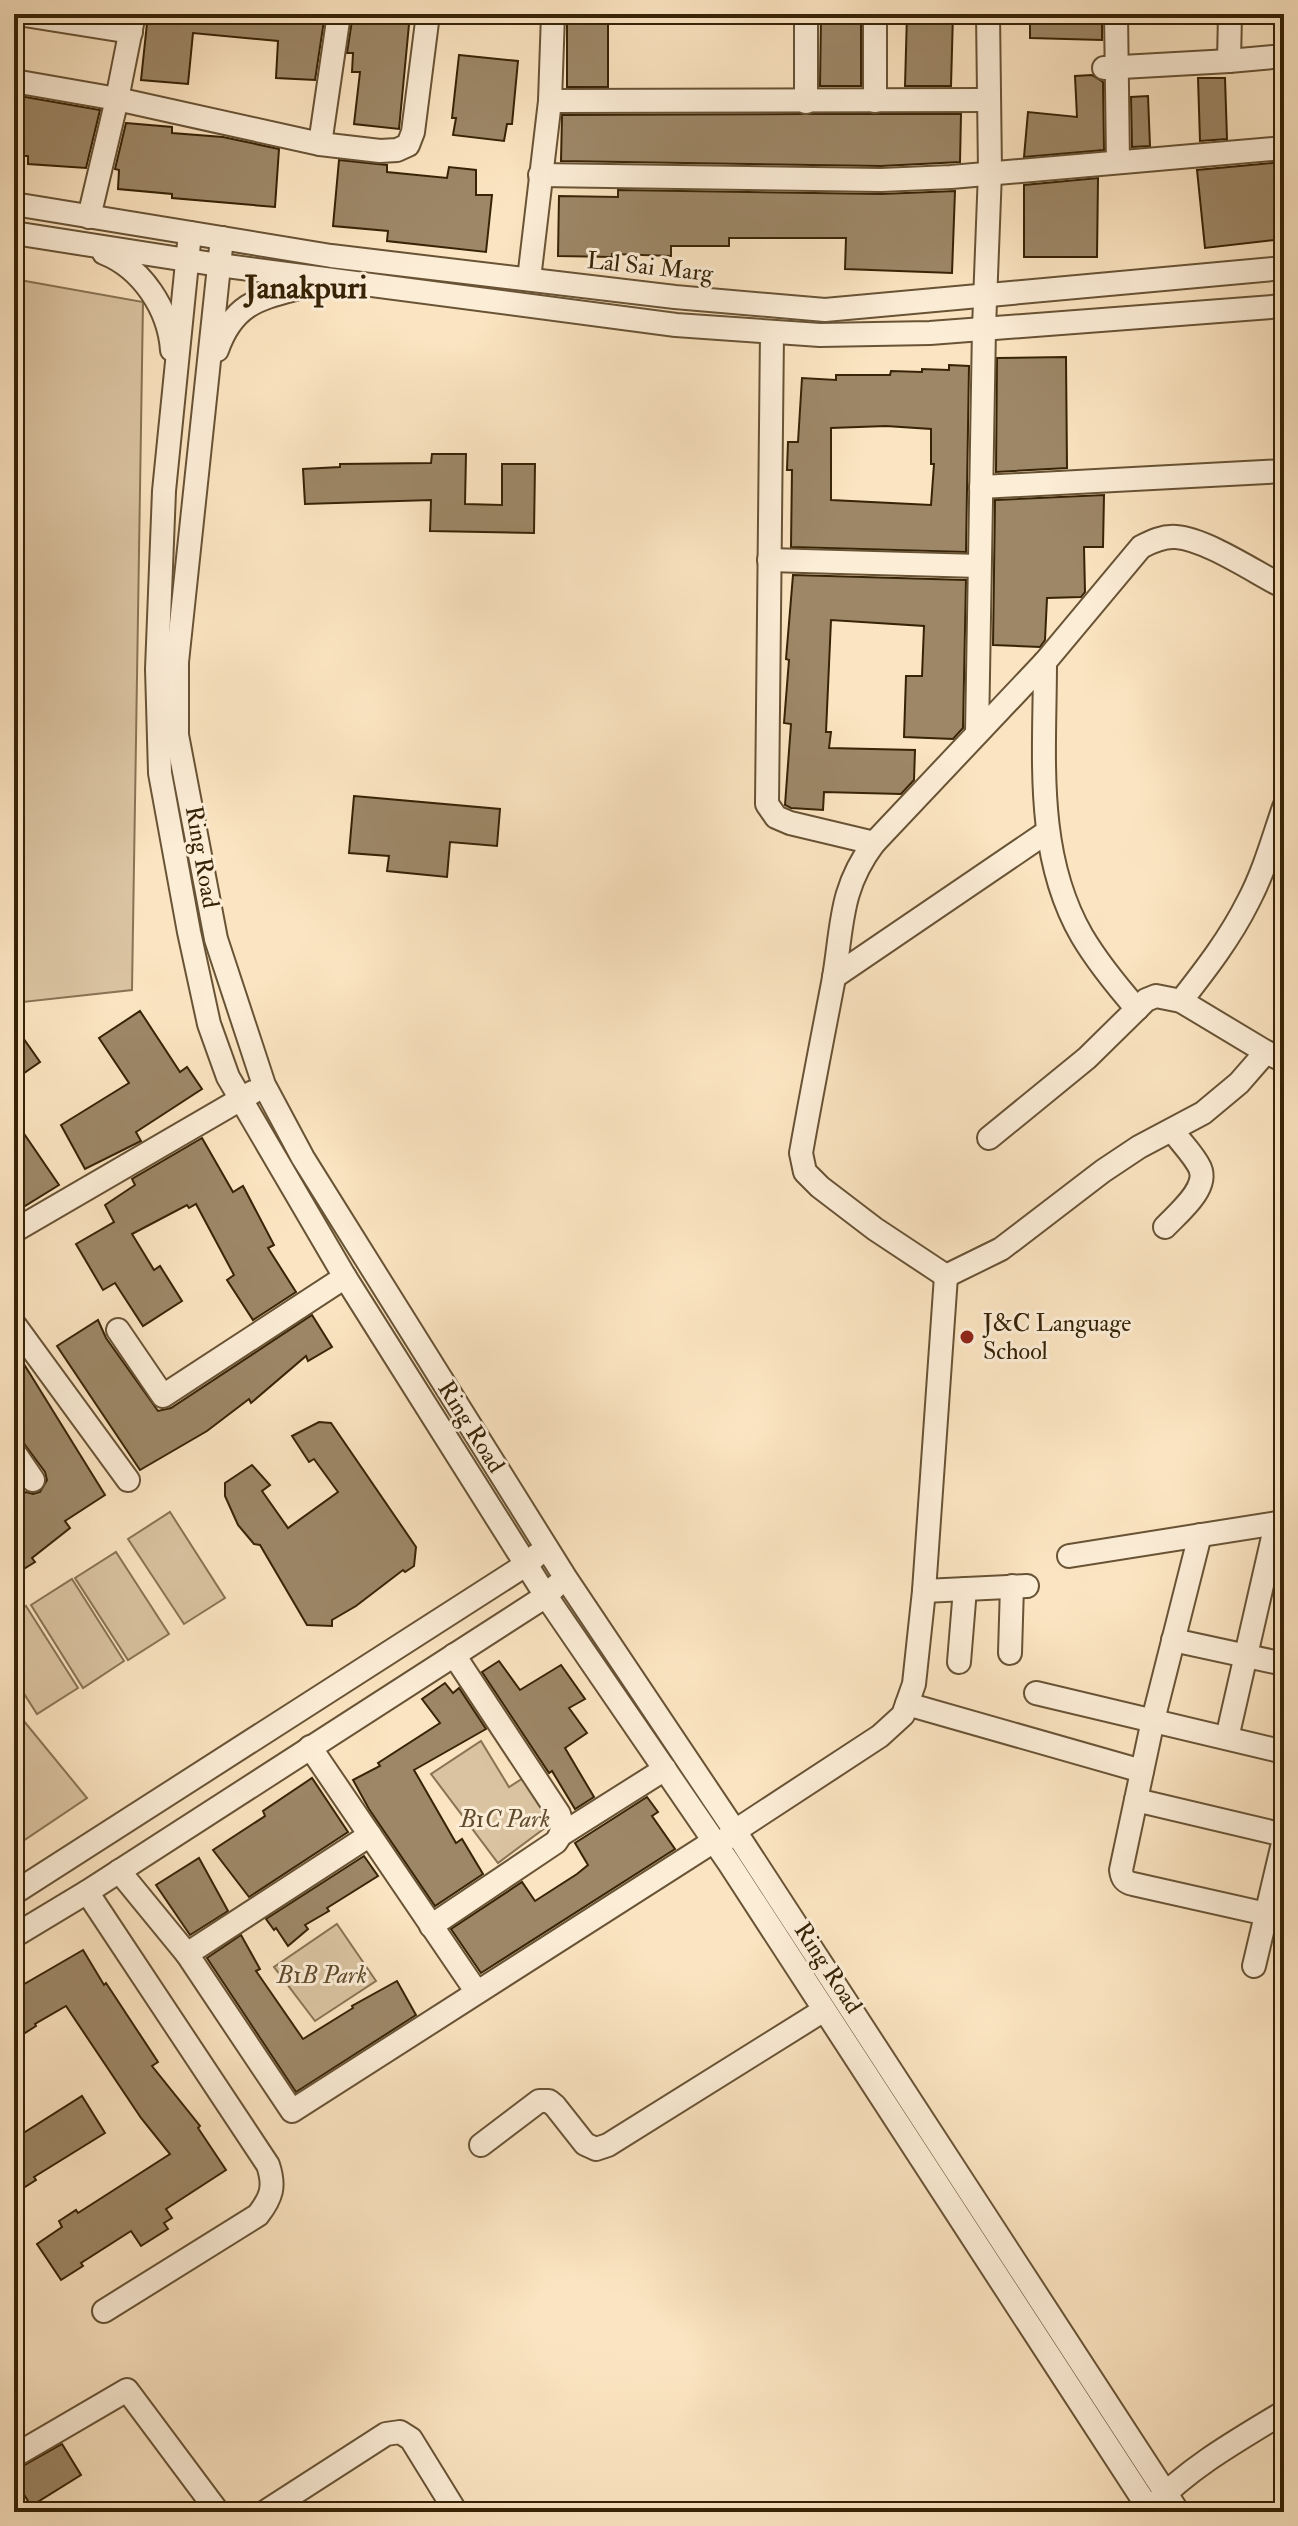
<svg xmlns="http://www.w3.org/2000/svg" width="1298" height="2526" font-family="'IM FELL Double Pica',serif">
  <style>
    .green { fill: #dac3a1; stroke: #887354; stroke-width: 2 }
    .building { fill: #9d8767; stroke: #372306; stroke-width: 2; fill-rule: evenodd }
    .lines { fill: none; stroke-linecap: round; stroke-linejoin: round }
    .minor-casing { stroke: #685335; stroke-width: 26 }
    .minor { stroke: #fcedd7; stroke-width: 22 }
    .poi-dot { fill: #8f2418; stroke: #fcedd7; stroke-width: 3 }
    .labels { text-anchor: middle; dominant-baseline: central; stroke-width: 6; stroke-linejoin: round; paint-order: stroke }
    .street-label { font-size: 24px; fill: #372306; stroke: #fcedd7 }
    .poi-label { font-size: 24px; fill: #372306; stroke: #fcedd7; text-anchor: start }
    .park-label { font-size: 24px; font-style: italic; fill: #604b2d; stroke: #fcedd7 }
    .district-label { font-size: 32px; font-weight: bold; fill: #372306; stroke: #fcedd7 }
  </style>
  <rect width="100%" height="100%" fill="#fbe4c1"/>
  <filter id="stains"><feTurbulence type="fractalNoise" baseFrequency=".0025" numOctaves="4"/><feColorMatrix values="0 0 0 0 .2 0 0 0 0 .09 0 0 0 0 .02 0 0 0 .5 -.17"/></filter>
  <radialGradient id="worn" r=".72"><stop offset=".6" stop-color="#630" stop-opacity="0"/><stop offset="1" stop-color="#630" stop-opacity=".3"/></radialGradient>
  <g class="green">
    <path d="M14,279L143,302L132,990L14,1003Z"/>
    <path d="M170,1512L225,1598L184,1624L128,1539Z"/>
    <path d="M116,1552L169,1634L128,1660L75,1578Z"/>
    <path d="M72,1579L124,1661L83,1688L31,1605Z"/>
    <path d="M26,1606L78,1688L37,1714L14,1678V1614Z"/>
    <path d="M14,1709L87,1798L14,1847Z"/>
    <path d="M481,1741L509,1787L528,1775L557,1819L498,1863L431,1774Z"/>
    <path d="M337,1924L376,1981L315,2021L274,1967Z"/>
  </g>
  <g class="building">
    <path d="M148,14H325L315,80L276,78L278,41L193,33L188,84L141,80Z"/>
    <path d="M353,14H410L399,129L354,124L360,72H352L353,53H347Z"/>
    <rect x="567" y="14" width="41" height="73"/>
    <path d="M821,14H861V86H820Z"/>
    <path d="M907,14H953L951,86H905Z"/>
    <path d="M1030,14H1102V40L1030,38Z"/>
    <path d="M459,55L518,61L512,124H507L504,141L453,135L456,118H452Z"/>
    <path d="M1092,75L1103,82L1104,150L1024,157L1028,112L1077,117L1075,76Z"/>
    <path d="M1198,78H1225L1227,139L1200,141Z"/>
    <path d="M14,95L100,110L86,168L28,164V156H14Z"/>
    <path d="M1148,96L1150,146L1132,147L1131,97Z"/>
    <path d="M800,114H961L960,162L881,166L561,161L562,115Z"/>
    <path d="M126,123L172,127V133L223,137L279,149L275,207L172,198V194L118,189L119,170L115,169Z"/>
    <path d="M339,160L387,165V172L447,178L449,167L476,170V195H492L486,252L387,241L388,231L333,226Z"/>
    <path d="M1284,162V239L1205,248L1197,170Z"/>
    <path d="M1098,178L1097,257H1024V185Z"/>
    <path d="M618,190L881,194L955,191L952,273L845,269L846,238H729V246H671V256L612,254V257L558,256L559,196L618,197Z"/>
    <path d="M1066,357L1067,468L996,472L997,358Z"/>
    <path d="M949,365L969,366L966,552L791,547L792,470H787L788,442H798L802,378L836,380V375H890L891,371L922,372V369L949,370ZM886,426L931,429V464H934L931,505L831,500V428Z"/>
    <path d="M432,454H466L465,504L502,505V464H535L534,533L430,531L431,500L305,504L303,469L340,467V464L431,463Z"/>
    <path d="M1104,495L1103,547H1084L1085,592L1081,597L1047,598L1045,640L1040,647L993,645L995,500Z"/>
    <path d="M793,575L966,580L963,728L953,739L904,737L906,676H922L924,626L831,620L826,732H831L829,748L915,750L914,780L901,794L824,792L823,810L791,808L785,805L791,724L784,723L789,660L786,659Z"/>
    <path d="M354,796L500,809L497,846L450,842L447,877L387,871L389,856L349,853Z"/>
    <path d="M140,1011L180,1072L187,1067L202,1089L136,1132L141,1141L85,1169L61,1125L129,1083L99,1038Z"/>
    <path d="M14,1025L40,1062L14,1080Z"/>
    <path d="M14,1119L59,1185L20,1209L14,1198Z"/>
    <path d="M202,1138L233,1192L243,1186L274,1245L268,1248L296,1292L253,1320L227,1280L234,1275L196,1204L189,1208L187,1205L132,1234L154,1270L160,1266L182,1301L143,1326L115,1283L103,1290L76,1244L114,1222L105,1205L135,1185L132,1179Z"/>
    <path d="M312,1315L332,1347L308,1361L306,1356L251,1403L249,1399L207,1431L140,1470L57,1346L98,1320L106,1338L158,1411L171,1408Z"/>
    <path d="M14,1348L105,1495L65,1521L70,1528L32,1558L35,1562L14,1575V1500L26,1492L33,1494L40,1492L47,1480L45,1472L14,1430Z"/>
    <path d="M319,1422L331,1423L416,1547L414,1566L405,1572L403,1570L356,1606L332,1620V1626L307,1625L260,1545L254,1544L238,1525L225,1496V1483L252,1465L270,1485L262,1491L288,1528L338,1492L314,1459L309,1462L292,1436Z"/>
    <path d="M499,1661L520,1690L561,1665L585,1699L569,1708L587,1733L565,1748L594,1797L575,1809L552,1771L549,1773L482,1672Z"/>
    <path d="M445,1683L453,1693L459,1688L486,1729L414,1770L456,1843L462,1839L483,1874L435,1906L369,1809L353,1780L380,1766L378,1763L440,1723L422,1699Z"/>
    <path d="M312,1778L348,1832L249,1897L213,1850L265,1816L263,1811Z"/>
    <path d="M647,1797L658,1812L652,1816L675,1849L481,1973L451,1929L522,1882L535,1901L577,1874L588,1865L575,1843Z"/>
    <path d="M364,1856L378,1876L327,1908L329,1911L305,1925L308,1929L288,1946L276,1928L274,1930L266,1919Z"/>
    <path d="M199,1858L228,1911L190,1935L156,1885Z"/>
    <path d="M241,1935L260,1969L256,1971L303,2039L353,2008L352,2006L397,1981L416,2015L296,2092L207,1958Z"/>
    <path d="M83,1950L104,1985L106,1983L158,2062L152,2066L200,2126L198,2128L226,2170L166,2209L172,2218L164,2223L168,2229L141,2246L131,2231L81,2263L83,2266L61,2280L37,2244L62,2227L59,2221L76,2210L78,2213L170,2154L141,2118L66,2006L35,2024L36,2026L14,2040V1990Z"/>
    <path d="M82,2096L105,2133L34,2177L36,2180L14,2194V2139Z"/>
    <path d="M62,2444L81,2475L31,2506L14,2478V2471Z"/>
  </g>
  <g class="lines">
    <g class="minor-casing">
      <g id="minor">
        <path d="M18,14L131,32"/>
        <path d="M875,14V101"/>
        <path d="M1116,14L1118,162"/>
        <path d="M1230,14L1229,61L1284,56"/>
        <path d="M1104,68L1229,61"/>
        <path d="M14,81L117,99L134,14"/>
        <path d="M550,101L988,100"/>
        <path d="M806,102V14"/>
        <path d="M320,144L339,14"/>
        <path d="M540,175L881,180L951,177L1284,148"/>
        <path d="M14,204L331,256L675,297L825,310L1284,268"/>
        <path d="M89,217L117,99L320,144L380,151L397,150L408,145L413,132L428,14"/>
        <path d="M14,233L219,265L676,325L820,335L930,333L1284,306"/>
        <path d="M190,233L164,491L157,669L160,773L189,932L209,1024L228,1077L345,1277L546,1596L729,1863L1151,2512"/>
        <path d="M222,238L177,662V735L216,939L264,1085L303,1158L565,1577L735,1831L1178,2512"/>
        <path d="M104,253C142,268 169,309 172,350"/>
        <path d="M529,279L550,101L553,14"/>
        <path d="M772,332L767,804L776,817L790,823L874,843"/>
        <path d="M217,350C236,296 268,298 317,283"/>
        <path d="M981,487L1284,471"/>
        <path d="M769,560L979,566"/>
        <path d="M1045,662C1045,754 1034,853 1082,936C1098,963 1117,986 1137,1009"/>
        <path d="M977,733L984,328L990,172L988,14"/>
        <path d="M834,977L1047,832"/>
        <path d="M1181,1001C1206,969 1230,938 1248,902C1264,872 1273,839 1284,807"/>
        <path d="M989,1138L1087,1058L1146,1000L1156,996L1181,1001L1266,1052"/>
        <path d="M1165,1227C1177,1214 1209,1189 1200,1168C1194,1155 1181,1143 1173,1131"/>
        <path d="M14,1231L253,1092"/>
        <path d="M946,1276L875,1229L820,1187L805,1172L801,1153C811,1096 822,1040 833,983C843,928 838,891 874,843L1045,662L1141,547C1152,541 1163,536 1176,537C1206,539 1256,573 1284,587"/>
        <path d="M946,1276L1001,1249L1103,1171L1139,1147L1203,1113L1239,1083L1266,1052L1284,1061"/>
        <path d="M14,1324L128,1480"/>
        <path d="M118,1330L163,1396L345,1277"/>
        <path d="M14,1452L33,1480"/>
        <path d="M1200,1535L1153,1720L1121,1870C1122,1879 1125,1882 1133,1884L1284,1918"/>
        <path d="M1069,1556L1284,1522"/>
        <path d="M924,1591L1027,1586"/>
        <path d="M1173,1640L1284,1664"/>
        <path d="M1010,1653L1012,1586"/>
        <path d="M959,1662L965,1589"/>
        <path d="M1036,1693L1284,1752"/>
        <path d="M907,1704L1142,1771"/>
        <path d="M1227,1738L1276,1524"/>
        <path d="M310,1747L476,1991"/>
        <path d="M1136,1800L1284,1835"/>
        <path d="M562,1834L665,1769"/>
        <path d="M726,1839L735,1831L880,1736L903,1715L914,1684L924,1591L946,1276"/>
        <path d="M119,1871L187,1954L370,1835"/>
        <path d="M87,1892L268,2165C275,2186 272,2197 258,2215L104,2311"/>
        <path d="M14,1893L527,1564L537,1555"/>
        <path d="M431,1926L556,1842C563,1832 563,1826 559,1814L454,1655"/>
        <path d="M14,1936L87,1892L546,1596L556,1586"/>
        <path d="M187,1954L292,2111L714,1841"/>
        <path d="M1254,1966L1284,1839"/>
        <path d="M481,2145L539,2101H549L555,2106L585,2144L596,2149L608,2145L824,2010"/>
        <path d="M14,2456L127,2390L218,2512"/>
        <path d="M1155,2504C1191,2466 1240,2439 1284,2412"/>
        <path d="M265,2512L386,2434L400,2432L411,2439L456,2512"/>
      </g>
    </g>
    <use href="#minor" class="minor"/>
  </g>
  <circle class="poi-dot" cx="967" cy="1337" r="8"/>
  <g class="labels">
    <g class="street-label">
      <text transform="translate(650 267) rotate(6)">Lal Sai Marg</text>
      <text transform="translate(202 857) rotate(80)">Ring Road</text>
      <text transform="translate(471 1427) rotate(58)">Ring Road</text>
      <text transform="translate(828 1968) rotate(57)">Ring Road</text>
    </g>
    <g class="poi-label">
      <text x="983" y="1323">J&amp;C Language<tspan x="983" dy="28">School</tspan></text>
    </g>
    <g class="park-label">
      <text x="505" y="1819">B1C Park</text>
      <text x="322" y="1975">B1B Park</text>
    </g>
    <g class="district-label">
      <text x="306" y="288">Janakpuri</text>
    </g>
  </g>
  <rect width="1298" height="2526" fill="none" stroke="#fbe4c1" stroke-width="48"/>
  <rect x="16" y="16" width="1266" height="2494" fill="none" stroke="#372306" stroke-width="4"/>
  <rect x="24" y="24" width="1250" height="2478" fill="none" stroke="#372306" stroke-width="2"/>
  <rect width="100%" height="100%" filter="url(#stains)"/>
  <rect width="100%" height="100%" fill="url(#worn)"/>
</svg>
